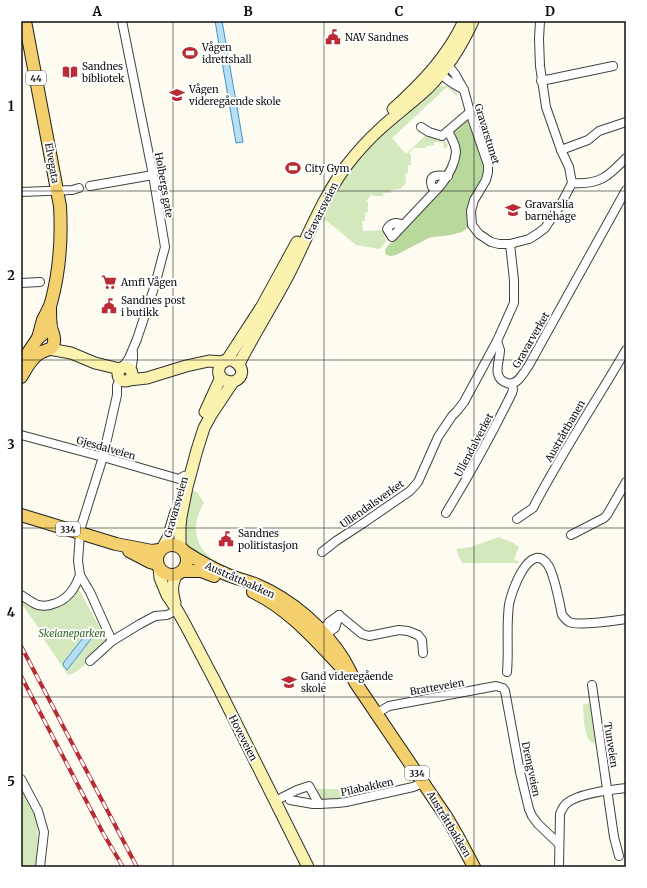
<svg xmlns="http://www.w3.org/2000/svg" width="647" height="888" font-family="Merriweather,serif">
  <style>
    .green { fill: #d3e8bc }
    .forest { fill: #b8d89c }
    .water { fill: #b8def4; stroke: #4294c8 }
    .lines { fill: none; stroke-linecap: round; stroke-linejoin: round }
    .street-casing { stroke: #424242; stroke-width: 10 }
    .secondary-casing { stroke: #313131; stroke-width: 13 }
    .primary-casing { stroke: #202020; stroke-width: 14 }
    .street { stroke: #fff; stroke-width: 8 }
    .secondary { stroke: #fbf2af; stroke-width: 11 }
    .primary { stroke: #f3d06d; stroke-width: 12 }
    .rail-casing { stroke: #ba2c35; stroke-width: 4 }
    .rail { stroke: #fff; stroke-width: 2.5; stroke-dasharray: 8; stroke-linecap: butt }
    .grid { fill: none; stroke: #0f0f0f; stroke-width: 1; stroke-opacity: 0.55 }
    .labels { text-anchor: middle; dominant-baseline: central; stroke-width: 4; stroke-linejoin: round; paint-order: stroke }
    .shield { fill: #fff; stroke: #575757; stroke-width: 1 }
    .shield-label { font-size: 9px; font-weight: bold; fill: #0f0f0f }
    .poi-label { font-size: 10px; fill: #0f0f0f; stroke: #fff; text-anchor: start }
    .street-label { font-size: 10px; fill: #0f0f0f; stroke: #fff }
    .park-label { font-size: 10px; font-style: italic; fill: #306421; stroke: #fff }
    .neatline { fill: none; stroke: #0f0f0f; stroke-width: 1.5 }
    .grid-label { font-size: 13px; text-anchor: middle; font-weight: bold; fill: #0f0f0f }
  </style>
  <rect width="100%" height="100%" fill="#fefcf1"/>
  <g class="green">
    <path d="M440,86H449L457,93V96L447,87L392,138L406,154L426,135C436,137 445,136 448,146L444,149L443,142H434V145L426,146V148H416L415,147L409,153L411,155V165H408V173L405,174L406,183L400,189L391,190V193H383V196H373L372,194L366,201L368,202V212L365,213V221H362L363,231L383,230L386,241L380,249L356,245L332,225L323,219C335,196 347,173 363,153C376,138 392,127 407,114C418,105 428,94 440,86Z"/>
    <path d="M191,490L197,492L204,503C190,524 194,550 217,561V562L233,569L232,573L190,549L185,543L184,514Z"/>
    <path d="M499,537C507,541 512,541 519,547L515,556L514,560L518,561L519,563H463C459,559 458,554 456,549L471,547Z"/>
    <path d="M78,588L106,639L105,642C96,652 81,673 68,675L43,638L45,636V635L43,634L21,603V597L43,608Z"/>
    <path d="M592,703L597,739L596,742L593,743C583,739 584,714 583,704Z"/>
    <path d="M351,787L353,795L351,797L324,801L320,799L317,790V789H341Z"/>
    <path d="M21,789C25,797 31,805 34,814C41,831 37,850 35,867H21Z"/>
  </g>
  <path class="forest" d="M467,119L469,120L484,167V175L470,226L462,232L451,235L434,237L429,238L396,255L391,256L386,255L385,252L386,248L449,179L457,144L454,133L455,129Z"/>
  <g class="water">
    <path d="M215,21H222L243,142L236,143Z"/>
    <path d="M90,629L94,635L67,670L63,665L64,662Z"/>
  </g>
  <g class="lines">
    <g class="street-casing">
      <g id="street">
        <path d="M443,65H448L455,74L464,90L470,112L488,165V172L486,180L479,192L474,200L471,211L472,225L479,234L491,242L499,244H510L529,239L537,234L545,228L561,204L572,183L569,167L561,150L546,107L540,66L539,39L540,21"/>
        <path d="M439,69C443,80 455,84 464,90"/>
        <path d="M541,81L613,66"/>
        <path d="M421,127L429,132L442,136L470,112"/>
        <path d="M561,150L588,140L599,131L626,122"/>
        <path d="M572,183C599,185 608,177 626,158"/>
        <path d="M90,186L153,175"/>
        <path d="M437,189L432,187C428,174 438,175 448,176"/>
        <path d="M21,192L72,190L79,188"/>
        <path d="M403,225C397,222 391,222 387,229L392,237L441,185C448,176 455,164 456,152C456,145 451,137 448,131"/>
        <path d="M21,283L40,282"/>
        <path d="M497,341C498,344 499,347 500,350C500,361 491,378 507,383C517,387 524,372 529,365L626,190"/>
        <path d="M122,368L129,358L137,339L155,285L165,247L153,175L122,21"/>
        <path d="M131,370L133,359V353"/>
        <path d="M21,435L103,457L179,479L184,476"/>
        <path d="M446,513C470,474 492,434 512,393L513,390L512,384"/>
        <path d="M517,519L533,508C561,454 595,403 626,350"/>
        <path d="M81,527L103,457L117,395V386L120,379"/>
        <path d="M80,533L78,561L80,575L90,592L112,641"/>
        <path d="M571,535L604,518L607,515L626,482"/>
        <path d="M322,552L336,541L365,522L410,491L418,482L438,437L452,416L457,411L464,402L497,341L514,303V280L510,244"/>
        <path d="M21,595C26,598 32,603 38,605C43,606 48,606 53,604C68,600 75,588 80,575"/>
        <path d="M339,615L362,634L369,636L399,630L408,631L418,635L422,640L423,653"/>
        <path d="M320,635L329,622L339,615"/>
        <path d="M322,637L335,628L339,615"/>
        <path d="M90,661L112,641L140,624L155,616L167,615L177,610"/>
        <path d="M507,672C509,650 506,627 509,605C511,592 530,539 548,565C555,576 559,601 562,615C564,617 566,620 569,622C578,626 614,621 626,619"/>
        <path d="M592,685L614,837L619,856"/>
        <path d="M377,713L389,706L496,686L503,688L505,691L520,772L529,809L532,816L538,824L559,844"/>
        <path d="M21,779L38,811L44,832L40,867"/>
        <path d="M290,800L313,804H319"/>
        <path d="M275,801L297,790L309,786L319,804L338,803L346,802L413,787L418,785"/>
        <path d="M559,867L560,814C562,809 563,806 567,803C579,793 610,790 626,788"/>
      </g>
    </g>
    <g class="secondary-casing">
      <g id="secondary">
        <path d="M393,109C422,83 447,57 464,21"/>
        <path d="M49,349L71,353L95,363L120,369"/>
        <path d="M227,360L262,306L297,242"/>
        <path d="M239,364C255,332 274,303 290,272C308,236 323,197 347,165C357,152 368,140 380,129C395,115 412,103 428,88C447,69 462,45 473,21"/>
        <circle cx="125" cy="374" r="7"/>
        <path d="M129,380L147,378L186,366L209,361L224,362"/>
        <path d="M205,412L221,377"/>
        <path d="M180,546V527L181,517L187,487L197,450L204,428L211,415L233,382C257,372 224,346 219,369C217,378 225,382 233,382"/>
        <path d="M163,547L168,538L176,512"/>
        <path d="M159,568L160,578L167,595L177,610L186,626L217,685L308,867"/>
        <path d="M175,603C172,592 171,585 177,574"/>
      </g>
    </g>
    <g class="primary-casing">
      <g id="primary">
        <path d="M25,21L60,206C62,240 60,270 51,303C49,309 46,314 43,320C41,326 40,332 38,338"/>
        <path d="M21,363L38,338L43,334"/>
        <path d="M21,377C26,369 31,358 40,353C46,349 53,351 54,342C55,337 52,332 51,327C50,321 50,315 50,308"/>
        <path d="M21,515L116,544L152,551L159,550"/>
        <circle cx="172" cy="560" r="15"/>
        <path d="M129,551L150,562L157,564"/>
        <path d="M185,552C199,561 213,569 228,575C238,579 248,581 257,585C292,600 324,628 344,660C348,667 352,675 355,682L447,818L458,837L474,867"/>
        <path d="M183,571H201L214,576"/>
        <path d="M253,592C288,608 316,641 342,668"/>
      </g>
    </g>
    <use href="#street" class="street"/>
    <use href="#secondary" class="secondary"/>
    <use href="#primary" class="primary"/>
    <g class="rail-casing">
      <g id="rail">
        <path d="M21,646L137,867"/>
        <path d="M21,676L103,833L123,867"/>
      </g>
    </g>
    <use href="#rail" class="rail"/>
  </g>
  <path class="grid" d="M173,21V867M324,21V867M474,21V867M21,191H626M21,360H626M21,528H626M21,697H626"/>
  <defs>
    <g id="civic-bare" transform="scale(1.2)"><path d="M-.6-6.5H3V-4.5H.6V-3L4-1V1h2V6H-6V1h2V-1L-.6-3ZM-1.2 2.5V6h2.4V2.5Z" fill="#ba2c35" stroke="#fff" stroke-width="2.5" paint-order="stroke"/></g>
    <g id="stadium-bare" transform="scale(1.2)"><path d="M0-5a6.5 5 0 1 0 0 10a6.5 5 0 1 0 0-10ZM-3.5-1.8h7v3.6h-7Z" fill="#ba2c35" stroke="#fff" stroke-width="2.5" paint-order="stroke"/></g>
    <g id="library-bare" transform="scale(1.2)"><path d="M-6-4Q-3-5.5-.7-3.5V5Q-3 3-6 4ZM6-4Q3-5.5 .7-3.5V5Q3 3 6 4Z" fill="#ba2c35" stroke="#fff" stroke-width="2.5" paint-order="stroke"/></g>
    <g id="school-bare" transform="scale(1.2)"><path d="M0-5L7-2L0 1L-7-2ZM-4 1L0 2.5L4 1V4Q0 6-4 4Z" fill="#ba2c35" stroke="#fff" stroke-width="2.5" paint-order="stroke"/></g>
    <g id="supermarket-bare" transform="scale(1.2)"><path d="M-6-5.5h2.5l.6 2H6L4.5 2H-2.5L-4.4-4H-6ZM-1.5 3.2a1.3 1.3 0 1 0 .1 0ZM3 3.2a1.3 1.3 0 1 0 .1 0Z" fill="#ba2c35" stroke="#fff" stroke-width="2.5" paint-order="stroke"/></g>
  </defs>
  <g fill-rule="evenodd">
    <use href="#civic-bare" x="333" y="37"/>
    <use href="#stadium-bare" x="190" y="53"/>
    <use href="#library-bare" x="70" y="72"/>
    <use href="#school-bare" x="177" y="95"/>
    <use href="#stadium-bare" x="293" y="168"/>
    <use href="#school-bare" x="513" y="210"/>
    <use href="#supermarket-bare" x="109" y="282"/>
    <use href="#civic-bare" x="109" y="306"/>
    <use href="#civic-bare" x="226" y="539"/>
    <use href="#school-bare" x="289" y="682"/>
  </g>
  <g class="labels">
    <g class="shield">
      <rect x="26" y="71" width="20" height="14" rx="3"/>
      <rect x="56" y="522" width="24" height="14" rx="3"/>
      <rect x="405" y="766" width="24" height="14" rx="3"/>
    </g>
    <g class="shield-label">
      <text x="36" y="78">44</text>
      <text x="68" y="529">334</text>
      <text x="417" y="773">334</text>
    </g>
    <g class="poi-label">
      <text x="345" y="37">NAV Sandnes</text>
      <text x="202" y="47">Vågen<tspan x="202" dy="12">idrettshall</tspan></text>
      <text x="82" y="66">Sandnes<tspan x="82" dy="12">bibliotek</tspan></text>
      <text x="189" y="89">Vågen<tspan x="189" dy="12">videregående skole</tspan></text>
      <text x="305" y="168">City Gym</text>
      <text x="525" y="204">Gravarslia<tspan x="525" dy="12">barnehage</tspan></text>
      <text x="121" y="282">Amfi Vågen</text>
      <text x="121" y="300">Sandnes post<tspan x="121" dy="12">i butikk</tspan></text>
      <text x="238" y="533">Sandnes<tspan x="238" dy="12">politistasjon</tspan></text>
      <text x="301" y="676">Gand videregående<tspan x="301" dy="12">skole</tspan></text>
    </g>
    <g class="street-label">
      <text transform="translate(487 134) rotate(73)">Gravarstunet</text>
      <text transform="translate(52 163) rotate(80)">Elvegata</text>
      <text transform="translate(164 185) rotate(80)">Holbergs gate</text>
      <text transform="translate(321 211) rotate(-63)">Gravarsveien</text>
      <text transform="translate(531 340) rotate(-60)">Gravarverket</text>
      <text transform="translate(565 431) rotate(-60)">Austråttbanen</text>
      <text transform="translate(474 445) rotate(-62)">Ullendalverket</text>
      <text transform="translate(106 448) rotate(16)">Gjesdalveien</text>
      <text transform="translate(372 504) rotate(-35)">Ullendalsverket</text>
      <text transform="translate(176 507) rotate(-74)">Gravarsveien</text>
      <text transform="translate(240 580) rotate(24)">Austråttbakken</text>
      <text transform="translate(437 687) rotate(-10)">Bratteveien</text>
      <text transform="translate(243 738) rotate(63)">Hoveveien</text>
      <text transform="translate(611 745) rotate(81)">Tunveien</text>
      <text transform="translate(531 769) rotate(78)">Drengveien</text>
      <text transform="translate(367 787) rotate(-12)">Pilabakken</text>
      <text transform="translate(449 824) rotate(59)">Austråttbakken</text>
    </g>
    <g class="park-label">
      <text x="72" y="633">Skeianeparken</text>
    </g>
  </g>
  <rect width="647" height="888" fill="none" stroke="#ffffff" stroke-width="44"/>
  <rect x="22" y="22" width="603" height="844" class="neatline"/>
  <g class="grid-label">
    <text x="97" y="16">A</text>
    <text x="248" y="16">B</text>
    <text x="399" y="16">C</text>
    <text x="550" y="16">D</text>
    <text x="11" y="111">1</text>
    <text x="11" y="280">2</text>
    <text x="11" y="449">3</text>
    <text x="11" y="617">4</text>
    <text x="11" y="786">5</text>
  </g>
</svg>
